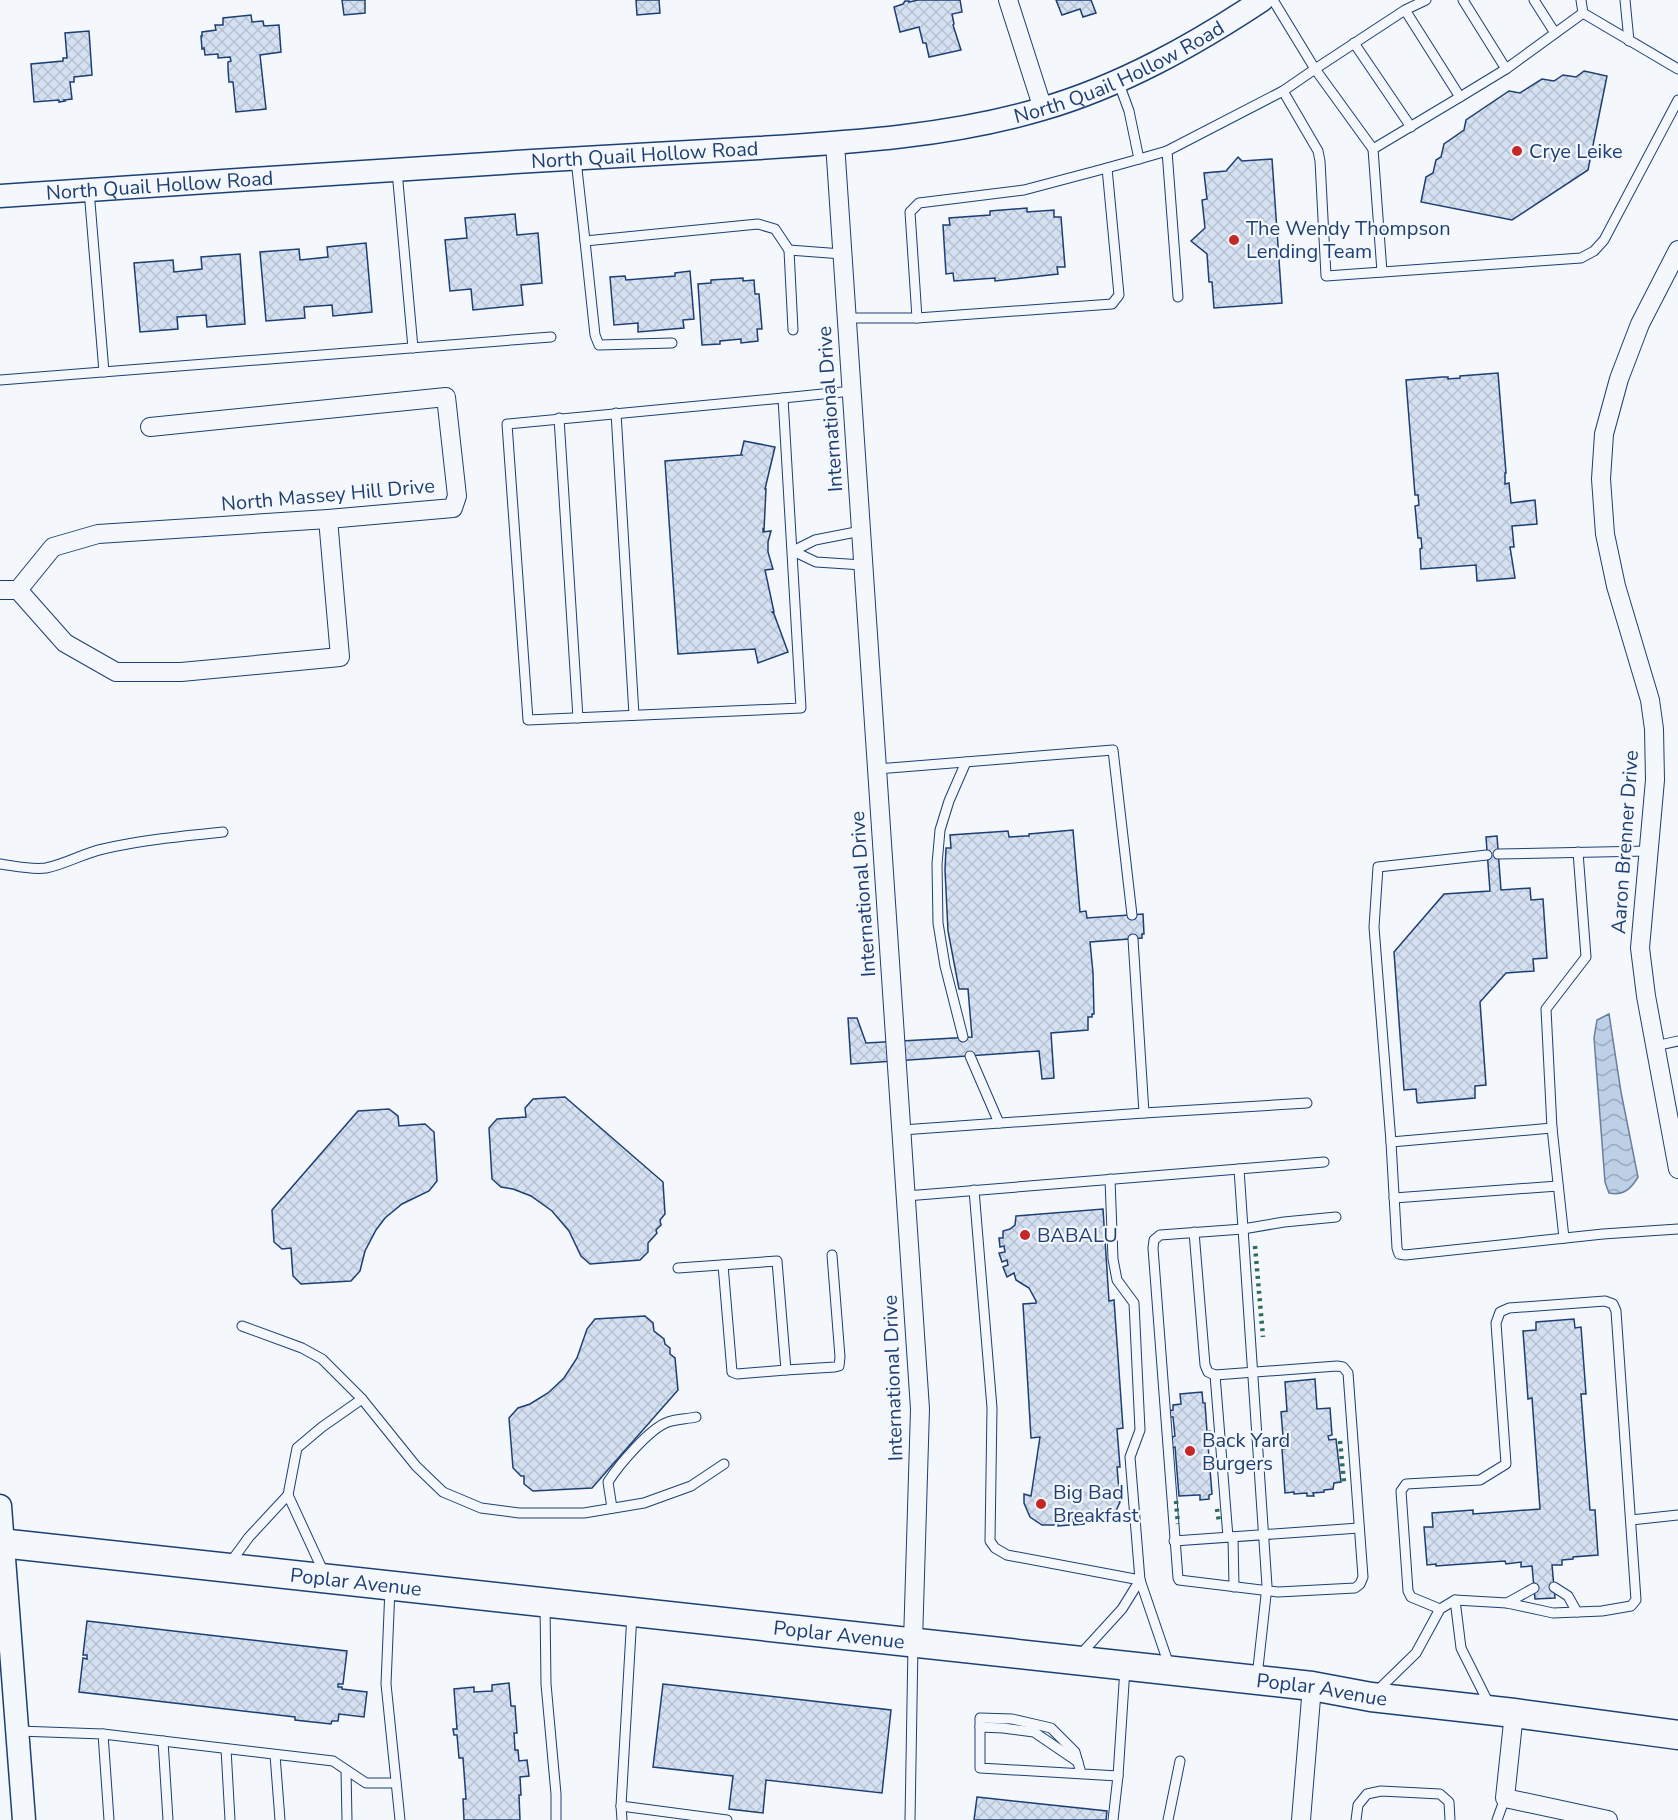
<svg xmlns="http://www.w3.org/2000/svg" width="1678" height="1820" font-family="'Nunito Sans',sans-serif">
  <style>
    .water { fill: url(#water-waves); stroke: #687fa3; stroke-width: 1.5 }
    .building { fill: url(#building-cross-hatch); stroke: #1d3f73; stroke-width: 1.5 }
    .lines { fill: none; stroke-linecap: round; stroke-linejoin: round }
    .service-casing { stroke: #1d3f73; stroke-width: 11 }
    .minor-casing { stroke: #1d3f73; stroke-width: 20 }
    .tertiary-casing { stroke: #1d3f73; stroke-width: 25 }
    .primary-casing { stroke: #1d3f73; stroke-width: 31 }
    .service { stroke: #f4f7fb; stroke-width: 9 }
    .minor { stroke: #f4f7fb; stroke-width: 18 }
    .tertiary { stroke: #f4f7fb; stroke-width: 22 }
    .primary { stroke: #f4f7fb; stroke-width: 28 }
    .hedge { stroke: #2c6c60; stroke-width: 4.5; stroke-dasharray: 3 4.5; stroke-linecap: butt }
    .poi-dot { fill: #c62828; stroke: #f4f7fb; stroke-width: 2 }
    .labels { text-anchor: middle; dominant-baseline: central; stroke-width: 4.5; stroke-linejoin: round; paint-order: stroke }
    .street-label { font-size: 20px; fill: #1d3f73; stroke: #f4f7fb }
    .poi-label { font-size: 20px; fill: #1d3f73; stroke: #f4f7fb; text-anchor: start }
  </style>
  <defs>
    <pattern id="water-waves" width="16" height="10" patternUnits="userSpaceOnUse" patternTransform="scale(1.5)"><rect width="16" height="10" fill="#bed0e5"/><path d="M0 5q4-4 8 0t8 0" fill="none" stroke="#9aaabe"/></pattern>
    <pattern id="building-cross-hatch" width="8" height="8" patternUnits="userSpaceOnUse" patternTransform="scale(1.5)"><rect width="8" height="8" fill="#d5e0f0"/><path d="M0 0l8 8M0 8l8-8" fill="none" stroke="#b6c1d1"/></pattern>
  </defs>
  <rect width="100%" height="100%" fill="#f4f7fb"/>
  <path class="water" d="M1609,1014L1621,1092L1638,1177C1631,1189 1623,1196 1609,1193L1605,1182L1594,1038L1597,1020Z"/>
  <g class="building">
    <path d="M342,0H365V13L344,15Z"/>
    <path d="M636,0H659L660,13L637,15Z"/>
    <path d="M918,0H960L962,12L952,14L954,24L953,25L961,50L929,57L926,43H923L919,27L900,32L894,7L903,4L905,1H909V2Z"/>
    <path d="M1056,0H1091L1096,13L1083,17L1080,9L1062,15Z"/>
    <path d="M251,15L252,22L263,21L264,26L279,25L281,52L260,55L266,109L236,112L233,82H229L228,69V62L231,61L230,57L218,58V54L205,55L204,48L202,49L201,36H202V32L216,30L215,25H223V18Z"/>
    <path d="M89,31L92,75L74,77V82H70L72,99L64,100L65,101L59,102V100L34,102L31,64L63,61V58H67L65,33Z"/>
    <path d="M1584,71L1607,76L1588,170L1512,220L1421,202L1426,177L1433,173L1436,160L1441,157L1444,144L1464,130L1466,120L1509,91L1520,93L1542,79L1554,81L1563,75L1576,77Z"/>
    <path d="M1238,157L1242,161L1272,159L1282,303L1214,308L1212,282H1209L1207,254L1191,241L1205,228L1202,200L1207,199L1204,173L1226,171Z"/>
    <path d="M1027,208V212L1054,210V217H1061L1065,267H1057L1058,274L995,281V278L954,281L953,273L946,274L943,225H950L949,218L990,215V211Z"/>
    <path d="M515,214L517,235L538,233L542,283L521,285L523,305L473,310L471,289L450,291L445,240L467,238L465,218Z"/>
    <path d="M366,243L372,312L333,316L332,305L304,307L305,318L266,321L260,252L299,249L300,260L328,257L327,247Z"/>
    <path d="M240,254L245,324L207,327L206,315L177,317L178,329L140,332L134,263L173,260L174,272L202,269L201,257Z"/>
    <path d="M690,271L694,319L683,320L684,328L638,332V323L614,325L610,277L625,276L626,280L675,276V273Z"/>
    <path d="M743,278V281L754,280L755,294H759L762,329H757L758,341L741,343V339L720,341V344L702,345L698,284L711,283V280Z"/>
    <path d="M1498,373L1506,473H1505V484L1509,483L1511,503L1535,500L1537,524L1512,526L1514,547H1510L1515,578L1477,581L1476,565L1421,569L1420,549L1422,548L1421,538H1418L1415,506L1419,505L1418,495H1415L1406,380L1442,377H1448V379L1460,378V376Z"/>
    <path d="M744,441L775,447L765,489H766L764,530L763,529V532L771,531L768,542V552L773,569L765,570L774,612H772L774,614L788,652L758,663L755,649L678,654L665,461L742,455L741,454Z"/>
    <path d="M1073,830L1080,912L1086,911L1087,918L1143,914L1144,934H1142V938L1090,942L1093,973L1094,1014H1092V1017H1088V1030L1051,1033L1054,1078L1042,1079L1039,1051L851,1064L848,1018H857L866,1043L972,1037L968,989H959L948,931L945,870L946,848H951L950,835L1008,831L1009,837L1025,836H1029V834Z"/>
    <path d="M1497,836L1501,890L1530,888L1531,900L1543,899L1547,958L1533,959L1534,971L1506,973L1480,1002L1486,1085L1475,1086V1098L1418,1103L1417,1102L1416,1089L1404,1090L1394,952L1444,894L1490,891L1486,837Z"/>
    <path d="M565,1097L663,1182L665,1214L660,1220L661,1225L656,1230L657,1233L648,1243V1252L640,1260L590,1264L581,1256L569,1231L552,1211L531,1196L513,1189L501,1187L492,1179L489,1128L497,1119L526,1117L525,1108L533,1099Z"/>
    <path d="M389,1109L398,1116L399,1126L425,1124L434,1132L437,1181L429,1191L402,1204L385,1218L376,1230L365,1251L360,1271L351,1281L301,1284L293,1276L291,1248L282,1249L274,1242L272,1210L358,1111Z"/>
    <path d="M1103,1209L1109,1301L1114,1300L1123,1428L1117,1429L1120,1467H1117L1120,1502L1115,1513L1102,1520L1099,1517V1520L1089,1523L1088,1518H1084V1524L1074,1525L1073,1519L1069,1520V1525L1058,1526L1059,1520L1054,1519V1525H1042L1030,1517L1024,1503V1494L1031,1496L1040,1437L1031,1438L1023,1304L1036,1303V1301L1029,1288L1016,1280L1014,1273L1007,1277L1003,1267L1008,1265L1007,1260L1002,1262L999,1253L1005,1252L1004,1246L1000,1247L999,1238H1003V1231L1010,1229L1015,1225L1016,1216Z"/>
    <path d="M645,1316L653,1323L654,1331L664,1339L665,1344L670,1348V1354L675,1358L678,1390L592,1488L533,1491L524,1484V1476H521L513,1468L509,1418L518,1408L530,1404L548,1393L564,1378L577,1358L587,1329L595,1319Z"/>
    <path d="M1574,1319L1575,1328L1581,1327L1586,1394H1581L1590,1510H1595L1598,1555L1573,1557V1559L1562,1560V1565H1552L1555,1598L1535,1599L1532,1566L1521,1567V1562L1506,1564L1505,1561L1436,1566V1564L1427,1565L1424,1527H1433L1432,1513L1473,1510V1514L1540,1509L1532,1398L1528,1399L1523,1331L1536,1330V1322Z"/>
    <path d="M1315,1379L1317,1409L1330,1408L1332,1435L1328,1436L1329,1440L1336,1439L1341,1482L1334,1483L1333,1489L1324,1490V1492L1313,1493L1314,1496H1307V1493L1294,1494V1492L1285,1493L1282,1449H1284L1281,1412L1287,1411L1285,1382Z"/>
    <path d="M1202,1392L1203,1403H1205L1207,1432L1210,1431L1212,1445H1208L1212,1494L1209,1495V1499L1200,1500V1495H1198L1179,1496L1175,1447L1172,1448L1167,1440L1172,1439V1437L1175,1436L1173,1417H1168L1167,1411L1173,1410V1405L1181,1404L1180,1394Z"/>
    <path d="M87,1621L347,1651L343,1684H338V1687H342V1689L367,1692L364,1717L339,1714L338,1721H332L331,1724L295,1720V1717L79,1692L83,1658L87,1659V1655H83Z"/>
    <path d="M509,1683L511,1706H515L517,1733H514L515,1750H518L519,1761L527,1760L529,1776L520,1777L521,1795H519L520,1820H464L463,1799H466L463,1758H459L457,1735H454L453,1729H457L454,1689L474,1687V1692L492,1691V1685Z"/>
    <path d="M663,1684L891,1710L882,1793L766,1780L763,1813L729,1809L733,1776L653,1767Z"/>
    <path d="M977,1797L1107,1811L1106,1820H974Z"/>
  </g>
  <g class="lines">
    <g class="service-casing">
      <g id="service">
        <path d="M1463,0L1506,69L1583,13"/>
        <path d="M1534,0L1555,33"/>
        <path d="M1581,0L1583,13L1678,69"/>
        <path d="M1625,0L1629,41"/>
        <path d="M1405,10L1315,69L1373,149L1460,97L1405,10L1426,0"/>
        <path d="M1354,43L1411,127"/>
        <path d="M1283,91L1318,151L1320,161L1326,276L1581,258L1594,251L1604,240L1678,100"/>
        <path d="M1460,97L1506,69"/>
        <path d="M1373,149L1382,272"/>
        <path d="M1167,151L1178,297"/>
        <path d="M1139,159L1167,151L1283,91L1315,69L1273,0"/>
        <path d="M576,160L585,241L758,224L775,229L789,250L842,254"/>
        <path d="M397,171L413,348"/>
        <path d="M89,190L104,372"/>
        <path d="M585,241L595,335L599,345L672,343"/>
        <path d="M789,250L793,330"/>
        <path d="M847,318H917L1112,304L1119,295L1107,168L1139,159L1129,111L1118,81"/>
        <path d="M917,318L910,212L919,203L1024,190L1107,168"/>
        <path d="M0,380L551,337"/>
        <path d="M783,398L801,708L528,720L507,424Z"/>
        <path d="M783,398L852,391"/>
        <path d="M616,413L634,715"/>
        <path d="M559,418L578,718"/>
        <path d="M793,551L816,562L863,565"/>
        <path d="M793,551L815,540L861,531"/>
        <path d="M877,769L1113,750L1132,915"/>
        <path d="M1498,854L1648,851"/>
        <path d="M1487,855L1378,867L1374,927L1391,1142L1552,1128L1546,1009L1586,957L1578,852"/>
        <path d="M0,864C15,866 31,870 46,868C66,864 84,853 103,849C142,840 183,836 223,832"/>
        <path d="M963,1037L945,966L938,923L937,864L940,830L949,801L966,762"/>
        <path d="M1655,1046L1678,1041"/>
        <path d="M970,1056L999,1123"/>
        <path d="M1144,1113L1307,1103"/>
        <path d="M1552,1128L1564,1238"/>
        <path d="M902,1130L1144,1113L1133,939"/>
        <path d="M1391,1142L1397,1248L1399,1254L1405,1255L1603,1234L1678,1229"/>
        <path d="M974,1190L992,1408L990,1541L995,1548L1007,1555L1140,1580L1130,1457L1140,1430L1134,1303L1117,1280L1113,1259L1110,1179"/>
        <path d="M906,1196L1239,1169"/>
        <path d="M1394,1198L1558,1186"/>
        <path d="M1194,1232L1205,1365L1208,1372L1215,1375L1337,1366L1343,1367L1348,1373L1363,1577L1360,1584L1355,1588L1278,1592L1179,1580L1178,1578L1153,1248L1154,1240L1160,1235L1243,1229L1284,1222L1336,1217"/>
        <path d="M723,1265L732,1372L737,1374L786,1370"/>
        <path d="M678,1268L777,1261L786,1370L835,1367L839,1366L840,1357L832,1255"/>
        <path d="M242,1326L302,1348L322,1359L362,1399L416,1466L443,1492L481,1508L519,1513H584L644,1503L691,1486L724,1464"/>
        <path d="M1215,1375L1228,1537"/>
        <path d="M288,1495L297,1448L322,1427L362,1399"/>
        <path d="M612,1508L608,1482C618,1466 650,1428 668,1422C677,1419 687,1419 696,1417"/>
        <path d="M1631,1520L1678,1515"/>
        <path d="M1233,1537L1234,1587"/>
        <path d="M1174,1541L1359,1528"/>
        <path d="M230,1563L249,1537L288,1495L324,1573"/>
        <path d="M1140,1580L1169,1665"/>
        <path d="M1554,1587L1568,1596L1577,1612"/>
        <path d="M390,1588L386,1684L400,1820"/>
        <path d="M1507,1603L1534,1588"/>
        <path d="M545,1605L546,1684L556,1794V1820"/>
        <path d="M1440,1609L1411,1597L1408,1591L1401,1491L1406,1484L1480,1480L1506,1464L1496,1323L1500,1312L1509,1308L1605,1301L1613,1304L1616,1311L1636,1600L1631,1606L1602,1611L1553,1613L1507,1603L1455,1600"/>
        <path d="M632,1614L621,1806L727,1820"/>
        <path d="M1080,1655L1122,1609L1140,1580"/>
        <path d="M1257,1677L1267,1586L1239,1169L1324,1162"/>
        <path d="M1376,1692L1416,1653L1440,1609L1455,1600L1461,1648L1490,1706"/>
        <path d="M980,1727L1003,1728L1034,1732L1078,1762"/>
        <path d="M18,1731L103,1734L109,1820"/>
        <path d="M103,1734L333,1761L366,1783H396"/>
        <path d="M163,1741L168,1820"/>
        <path d="M226,1749L230,1820"/>
        <path d="M275,1755L280,1820"/>
        <path d="M346,1770L347,1820"/>
        <path d="M1081,1773L1075,1752L1051,1728L1012,1719L980,1718V1768L1118,1776L1125,1668"/>
        <path d="M621,1806L622,1820"/>
        <path d="M910,1820L913,1645"/>
        <path d="M1113,1820L1118,1776"/>
        <path d="M1168,1820L1180,1761"/>
        <path d="M1356,1820L1358,1805L1367,1794L1381,1791L1440,1794L1449,1802L1450,1820"/>
        <path d="M1497,1820L1505,1798"/>
      </g>
    </g>
    <g class="minor-casing">
      <g id="minor">
        <path d="M1008,0L1043,109"/>
        <path d="M835,143L920,1409L913,1642"/>
        <path d="M1678,250L1640,324L1619,379L1604,434L1601,479L1605,534L1616,586L1650,700L1654,729L1655,780L1640,948L1646,996L1678,1169"/>
        <path d="M0,590H18L53,547L98,534L328,519L453,508L457,496L446,397L150,427"/>
        <path d="M18,590L65,643L116,672H181L340,657L328,519"/>
        <path d="M1514,1713L1505,1798L1608,1820"/>
        <path d="M1301,1820L1312,1686"/>
      </g>
    </g>
    <g class="tertiary-casing">
      <g id="tertiary">
        <path id="s1" d="M0,196C177,184 355,172 532,161C608,157 683,152 759,148C854,142 950,136 1042,109C1121,86 1194,45 1262,0"/>
        <path d="M0,1506L24,1820"/>
      </g>
    </g>
    <g class="primary-casing">
      <g id="primary">
        <path id="s2" d="M0,1543L1312,1686L1371,1697L1514,1713L1678,1735"/>
      </g>
    </g>
    <use href="#service" class="service"/>
    <use href="#minor" class="minor"/>
    <use href="#tertiary" class="tertiary"/>
    <use href="#primary" class="primary"/>
    <g class="hedge">
      <path d="M1255,1246L1263,1337"/>
      <path d="M1340,1441L1344,1482"/>
      <path d="M1176,1501L1178,1524"/>
      <path d="M1217,1509L1219,1522"/>
    </g>
  </g>
  <g class="poi-dot">
    <circle cx="1517" cy="151" r="6"/>
    <circle cx="1234" cy="240" r="6"/>
    <circle cx="1025" cy="1235" r="6"/>
    <circle cx="1190" cy="1451" r="6"/>
    <circle cx="1041" cy="1504" r="6"/>
  </g>
  <g class="labels">
    <g class="street-label">
      <text stroke="none"><textPath href="#s1" startOffset="1132">North Quail Hollow Road</textPath></text>
      <text stroke="none"><textPath href="#s1" startOffset="646">North Quail Hollow Road</textPath></text>
      <text stroke="none"><textPath href="#s1" startOffset="160">North Quail Hollow Road</textPath></text>
      <text transform="translate(830 409) rotate(-94)">International Drive</text>
      <text transform="translate(328 495) rotate(-5)">North Massey Hill Drive</text>
      <text transform="translate(1625 842) rotate(-86)">Aaron Brenner Drive</text>
      <text transform="translate(863 894) rotate(-94)">International Drive</text>
      <text transform="translate(893 1378) rotate(-92)">International Drive</text>
      <text stroke="none"><textPath href="#s2" startOffset="358">Poplar Avenue</textPath></text>
      <text stroke="none"><textPath href="#s2" startOffset="844">Poplar Avenue</textPath></text>
      <text stroke="none"><textPath href="#s2" startOffset="1330">Poplar Avenue</textPath></text>
    </g>
    <g class="poi-label">
      <text x="1529" y="151">Crye Leike</text>
      <text x="1246" y="228">The Wendy Thompson<tspan x="1246" dy="23">Lending Team</tspan></text>
      <text x="1037" y="1235">BABALU</text>
      <text x="1202" y="1440">Back Yard<tspan x="1202" dy="23">Burgers</tspan></text>
      <text x="1053" y="1492">Big Bad<tspan x="1053" dy="23">Breakfast</tspan></text>
    </g>
  </g>
</svg>
